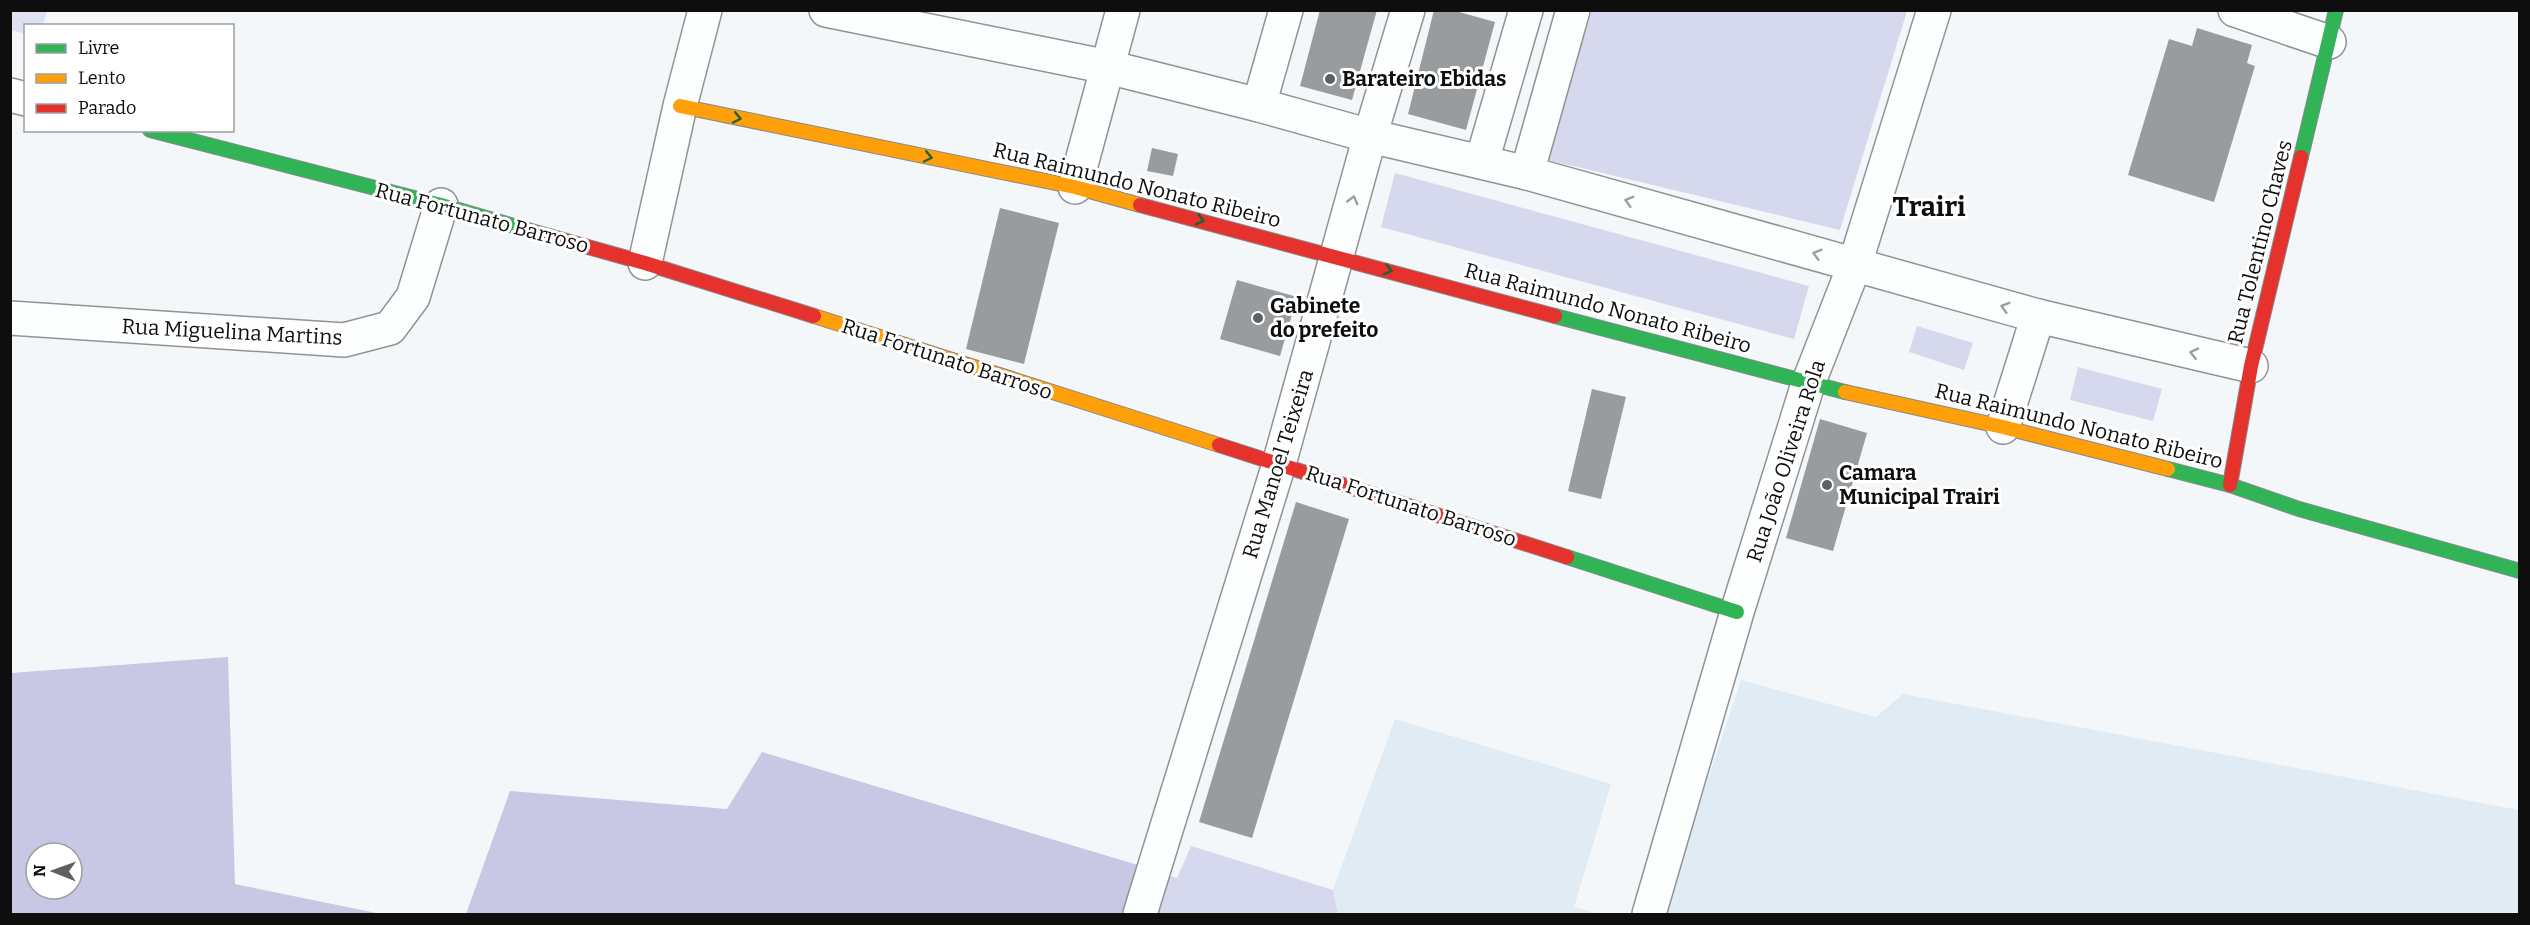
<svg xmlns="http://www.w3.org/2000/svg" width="2530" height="925" font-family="Bitter,serif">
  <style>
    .farmland { fill: #e1ebf4 }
    .green { fill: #d6d8ee }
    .forest { fill: #c8c7e4; fill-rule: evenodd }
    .pitch { fill: #dfe2f2 }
    .building { fill: #989c9e }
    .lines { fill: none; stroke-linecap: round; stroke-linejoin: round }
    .street-casing { stroke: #919394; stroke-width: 36 }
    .fast-casing { stroke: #888a8b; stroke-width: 16 }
    .slow-casing { stroke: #888a8b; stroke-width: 16 }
    .jam-casing { stroke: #888a8b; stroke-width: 16 }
    .street { stroke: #fdfefe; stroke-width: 33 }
    .fast { stroke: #30b455; stroke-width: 14 }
    .slow { stroke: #ff9f0a; stroke-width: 14 }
    .jam { stroke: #e5322d; stroke-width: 14 }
    .oneway { stroke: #1f6132 }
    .oneway2 { stroke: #9d9e9e }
    .poi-dot { fill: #5e6061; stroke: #fff; stroke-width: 2 }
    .labels { text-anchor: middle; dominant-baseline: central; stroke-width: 6; stroke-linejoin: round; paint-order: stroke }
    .poi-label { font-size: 21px; font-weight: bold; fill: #0e0e0e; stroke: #fff; text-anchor: start }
    .street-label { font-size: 21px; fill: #0e0e0e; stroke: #fff }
    .district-label { font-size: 27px; font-weight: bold; fill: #0e0e0e; stroke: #fff }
  </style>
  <rect width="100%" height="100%" fill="#f3f7fa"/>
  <g class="farmland">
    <path d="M1741,680L1876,717L1903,694L2519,810V914H1663Z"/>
    <path d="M1395,719L1611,784L1574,907L1599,914H1338L1333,890Z"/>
  </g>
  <g class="green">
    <path d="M1592,11H1907L1840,230L1544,159Z"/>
    <path d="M1395,173L1809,286L1794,339L1381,227Z"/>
    <path d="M1917,326L1973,343L1964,370L1909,352Z"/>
    <path d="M2078,367L2162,389L2153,421L2070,400Z"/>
    <path d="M1191,846L1333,890L1338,914H1125L1141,866L1177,878Z"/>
  </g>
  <g class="forest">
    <path d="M228,657L235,884L381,914H11V673ZM36,853H72V889H36Z"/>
    <path d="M762,752L1141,866L1125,914H466L510,791L727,809Z"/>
  </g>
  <path class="pitch" d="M11,10L47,11L43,25L26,26L25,34L11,30Z"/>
  <g class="building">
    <path d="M1320,10H1377L1352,100L1300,86Z"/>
    <path d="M1434,10H1452L1495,22L1466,130L1408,114Z"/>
    <path d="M2197,28L2252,45L2247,63L2255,66L2214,202L2128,175L2169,39L2192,46Z"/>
    <path d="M1152,148L1178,154L1173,176L1147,171Z"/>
    <path d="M1000,208L1059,223L1024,364L966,349Z"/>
    <path d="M1237,280L1297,297L1280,356L1220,339Z"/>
    <path d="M1592,389L1626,397L1601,499L1568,491Z"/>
    <path d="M1820,419L1867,433L1833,551L1786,538Z"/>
    <path d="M1296,502L1349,519L1252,838L1199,822Z"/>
  </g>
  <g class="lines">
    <g class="street-casing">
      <g id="street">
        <path d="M826,10L1108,67L1259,105L1370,136L1527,173L2038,316L2251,366"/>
        <path d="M2235,10L2329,42"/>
        <path d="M10,95L26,99"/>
        <path d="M1259,105L1286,10"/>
        <path d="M1482,161L1526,10"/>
        <path d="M1527,173L1573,10"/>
        <path d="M1075,187L1123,10"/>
        <path d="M645,263L680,106L705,10"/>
        <path d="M10,318L344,340L390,328L413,297L441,205"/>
        <path d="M2003,427L2038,316"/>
        <path d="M1140,914L1279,464L1370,136L1408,10"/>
        <path d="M1649,914L1737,612L1808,384L1855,264L1934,10"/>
      </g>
    </g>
    <g class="fast-casing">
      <g id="fast">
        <path d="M150,130L441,205L538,233"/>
        <path d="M2301,157L2336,10"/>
        <path d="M1555,316L1845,392"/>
        <path d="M2168,469L2230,485L2299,509L2520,571"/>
        <path d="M1567,557L1737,612"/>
      </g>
    </g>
    <g class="slow-casing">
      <g id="slow">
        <path d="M680,106L1075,187L1140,205"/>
        <path d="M814,316L1219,445"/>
        <path d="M1845,392L2003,427L2168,469"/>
      </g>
    </g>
    <g class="jam-casing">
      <g id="jam">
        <path d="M1140,205L1555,316"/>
        <path d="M538,233L645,263L814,316"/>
        <path d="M1219,445L1567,557"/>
        <path d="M2230,485L2251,366L2301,157"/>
      </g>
    </g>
    <use href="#street" class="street"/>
    <use href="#fast" class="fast"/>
    <use href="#slow" class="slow"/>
    <use href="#jam" class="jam"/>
  </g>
  <defs><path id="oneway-chevron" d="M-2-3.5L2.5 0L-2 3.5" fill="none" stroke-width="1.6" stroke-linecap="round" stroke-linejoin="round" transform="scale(1.5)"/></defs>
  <g class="oneway">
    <use href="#oneway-chevron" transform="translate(737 118) rotate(12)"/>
    <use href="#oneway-chevron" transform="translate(928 157) rotate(12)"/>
    <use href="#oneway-chevron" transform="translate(1200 220) rotate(15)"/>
    <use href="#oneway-chevron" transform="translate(1388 270) rotate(15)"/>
  </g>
  <g class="oneway2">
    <use href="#oneway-chevron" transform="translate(1353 200) rotate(-75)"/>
    <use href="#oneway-chevron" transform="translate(1629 201) rotate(-164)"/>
    <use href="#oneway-chevron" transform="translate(1817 254) rotate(-164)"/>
    <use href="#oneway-chevron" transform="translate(2005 307) rotate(-164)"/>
    <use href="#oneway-chevron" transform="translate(2194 353) rotate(-167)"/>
  </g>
  <g class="poi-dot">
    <circle cx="1330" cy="79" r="6"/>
    <circle cx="1258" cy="318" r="6"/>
    <circle cx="1827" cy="485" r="6"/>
  </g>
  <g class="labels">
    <g class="poi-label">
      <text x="1342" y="79">Barateiro Ebidas</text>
      <text x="1270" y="306">Gabinete<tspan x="1270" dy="24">do prefeito</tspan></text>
      <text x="1839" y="473">Camara<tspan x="1839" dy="24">Municipal Trairi</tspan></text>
    </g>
    <g class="street-label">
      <text transform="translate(1137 185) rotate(14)">Rua Raimundo Nonato Ribeiro</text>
      <text transform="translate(482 218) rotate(15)">Rua Fortunato Barroso</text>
      <text transform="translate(2260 242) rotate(-76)">Rua Tolentino Chaves</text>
      <text transform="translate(1608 308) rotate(15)">Rua Raimundo Nonato Ribeiro</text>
      <text transform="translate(232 332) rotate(3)">Rua Miguelina Martins</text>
      <text transform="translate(947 359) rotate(18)">Rua Fortunato Barroso</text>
      <text transform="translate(2079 426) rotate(14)">Rua Raimundo Nonato Ribeiro</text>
      <text transform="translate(1786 461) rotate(-72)">Rua João Oliveira Rola</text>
      <text transform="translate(1278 464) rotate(-73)">Rua Manoel Teixeira</text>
      <text transform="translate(1411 506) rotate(18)">Rua Fortunato Barroso</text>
    </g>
    <g class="district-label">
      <text x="1929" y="207">Trairi</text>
    </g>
  </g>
  <rect width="2530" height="925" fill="none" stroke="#0e0e0e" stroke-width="24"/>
  <rect x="24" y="24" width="210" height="108" fill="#ffffff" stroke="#9f9f9f" stroke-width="1.5"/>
  <rect x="36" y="44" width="30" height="9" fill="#30b455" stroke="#9f9f9f" stroke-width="1.5"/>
  <text x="78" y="54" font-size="18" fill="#0e0e0e">Livre</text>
  <rect x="36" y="74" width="30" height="9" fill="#ff9f0a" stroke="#9f9f9f" stroke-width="1.5"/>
  <text x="78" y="84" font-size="18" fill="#0e0e0e">Lento</text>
  <rect x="36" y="104" width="30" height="9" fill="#e5322d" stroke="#9f9f9f" stroke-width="1.5"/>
  <text x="78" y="114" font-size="18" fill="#0e0e0e">Parado</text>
  <g transform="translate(54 871) rotate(271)"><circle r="28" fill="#ffffff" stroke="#9f9f9f" stroke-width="1.5"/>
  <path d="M0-4.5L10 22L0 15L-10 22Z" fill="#5e6061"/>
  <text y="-9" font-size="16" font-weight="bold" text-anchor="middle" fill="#0e0e0e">N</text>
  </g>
</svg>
